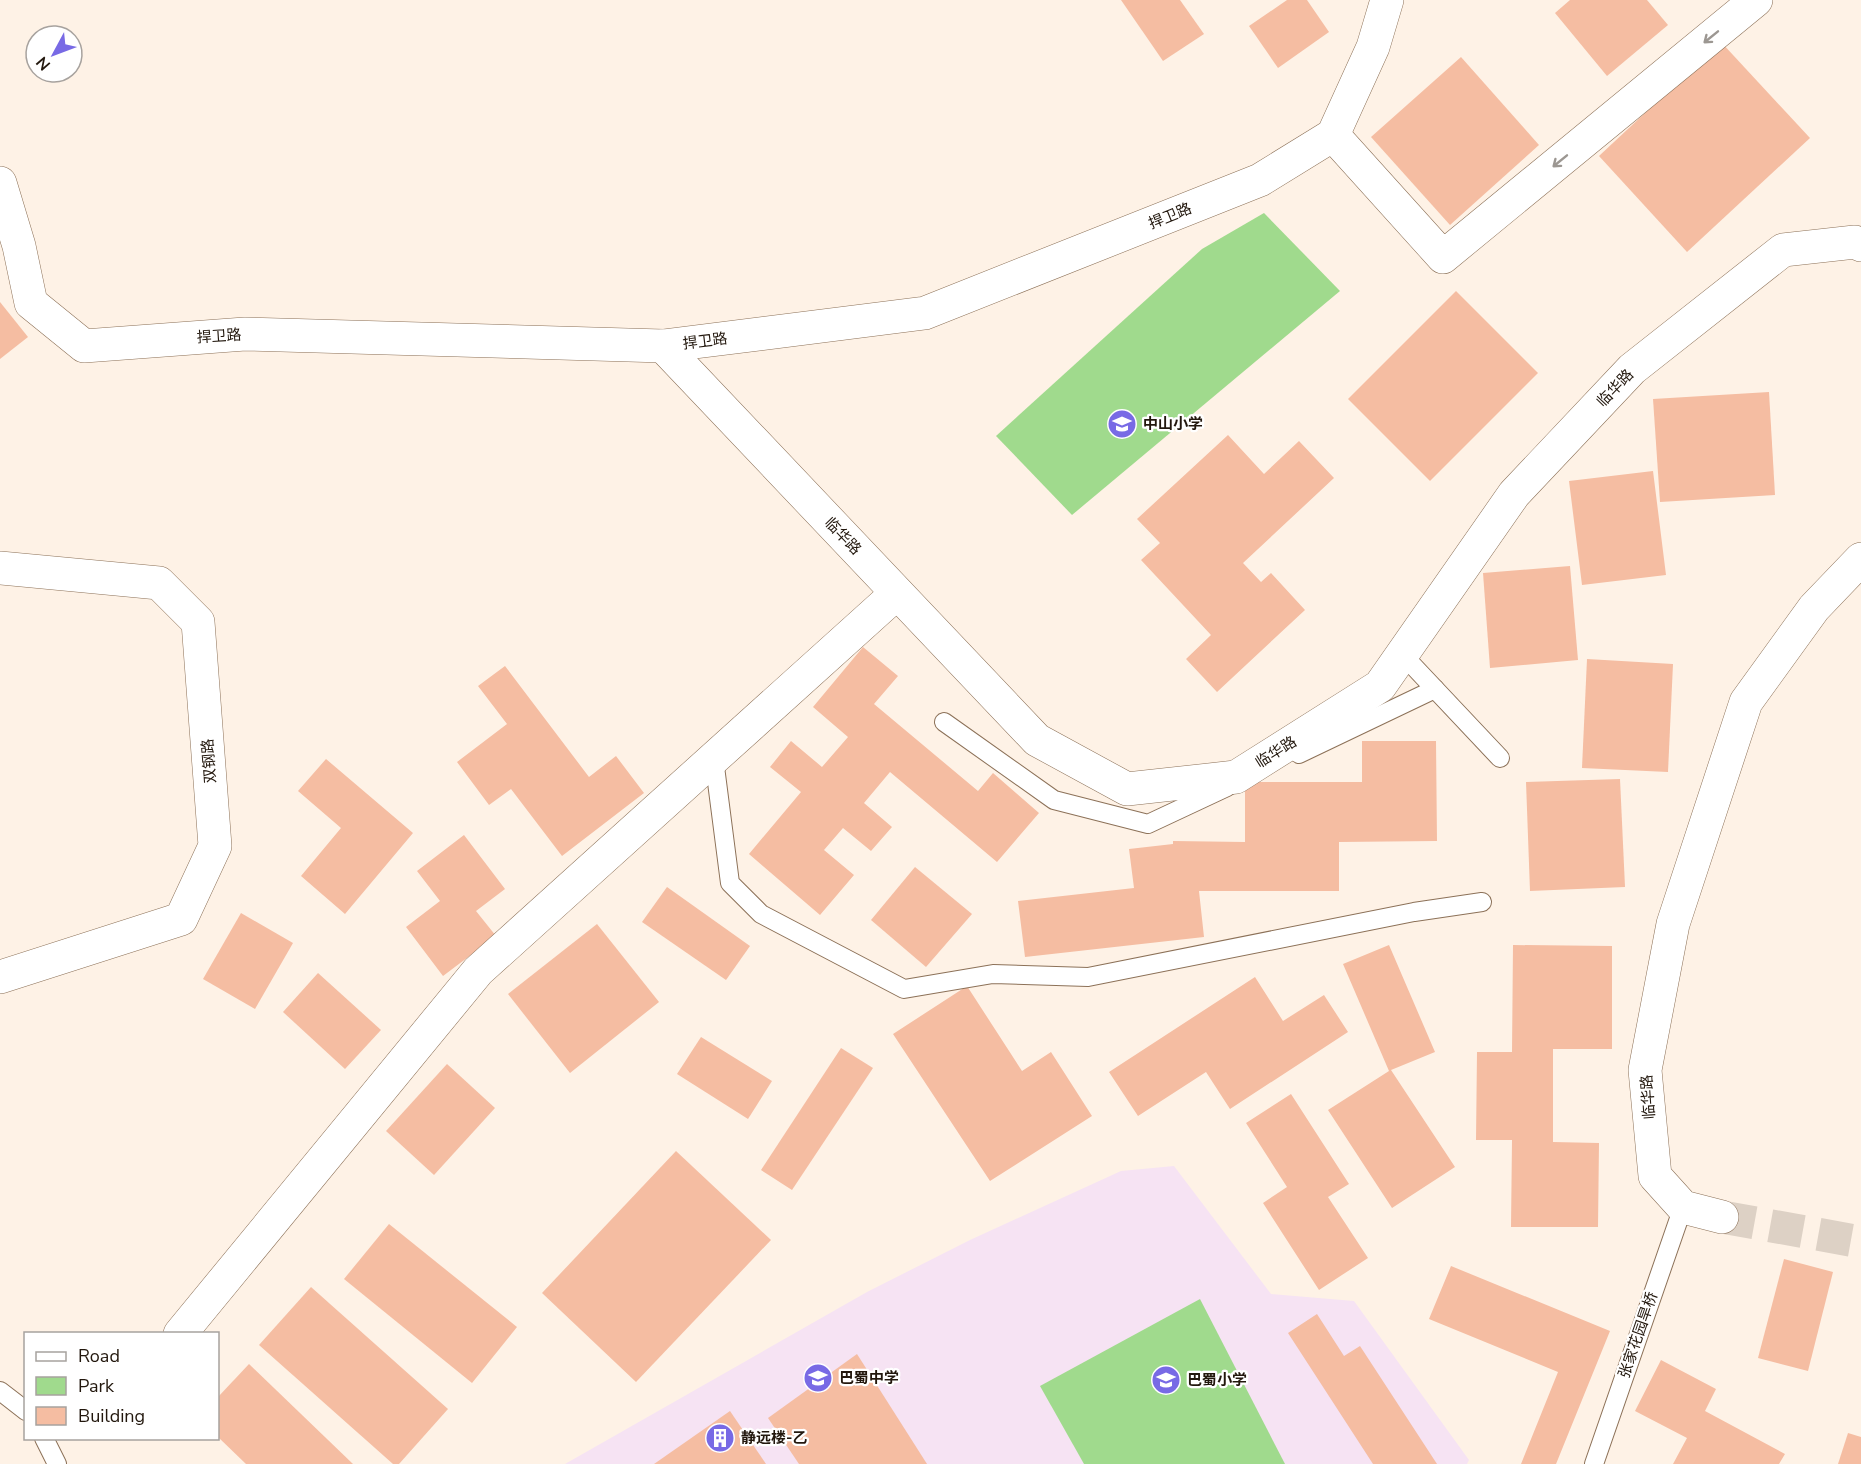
<svg xmlns="http://www.w3.org/2000/svg" width="1861" height="1464" font-family="'Nunito Sans','Noto Sans SC',sans-serif">
  <style>
    .education { fill: #f6e3f3 }
    .green { fill: #a0da8d }
    .building { fill: #f5bda2 }
    .lines { fill: none; stroke-linecap: round; stroke-linejoin: round }
    .street-tunnel { stroke: #ddd1c5; stroke-width: 33; stroke-dasharray: 33 16; stroke-linecap: butt }
    .lane-casing { stroke: #8c7158; stroke-width: 20 }
    .street-casing { stroke: #8c7158; stroke-width: 34 }
    .secondary-casing { stroke: #8c7158; stroke-width: 34 }
    .lane { stroke: #fff; stroke-width: 18 }
    .street { stroke: #fff; stroke-width: 33 }
    .secondary { stroke: #fff; stroke-width: 33 }
    .oneway { stroke: #9c9792 }
    .labels { text-anchor: middle; dominant-baseline: central; stroke-width: 4.5; stroke-linejoin: round; paint-order: stroke }
    .street-label { font-size: 15px; fill: #22170d; stroke: #fff }
    .poi-label { font-size: 15px; font-weight: bold; fill: #22170d; stroke: #fff; text-anchor: start }
  </style>
  <rect width="100%" height="100%" fill="#fef2e6"/>
  <path class="education" d="M1174,1166L1271,1294L1354,1301L1469,1460L1467,1464H565L867,1292L970,1240L1121,1171Z"/>
  <g class="green">
    <path d="M1264,213L1340,291L1072,515L996,436L1202,249Z"/>
    <path d="M1200,1299L1285,1464H1084L1040,1386Z"/>
  </g>
  <g class="building">
    <path d="M1121,0H1180L1204,34L1163,61Z"/>
    <path d="M1287,0H1307L1329,32L1278,68L1249,26Z"/>
    <path d="M1570,0H1647L1668,25L1607,76L1555,13Z"/>
    <path d="M1721,42L1810,138L1687,252L1599,156Z"/>
    <path d="M1461,57L1539,145L1450,225L1371,137Z"/>
    <path d="M1456,291L1538,373L1430,481L1348,399Z"/>
    <path d="M0,302L28,337L0,359Z"/>
    <path d="M1769,392L1775,495L1660,502L1653,399Z"/>
    <path d="M1228,435L1264,474L1299,441L1334,478L1243,563L1261,582L1271,573L1305,610L1217,692L1186,659L1211,635L1141,560L1160,543L1137,519Z"/>
    <path d="M1653,471L1666,575L1582,585L1569,481Z"/>
    <path d="M1570,566L1578,660L1490,668L1483,573Z"/>
    <path d="M863,647L898,676L874,704L978,791L993,773L1039,813L997,862L890,772L864,803L892,827L871,851L843,828L824,850L854,875L820,915L749,854L801,792L770,767L791,741L822,767L848,737L813,707Z"/>
    <path d="M1587,659L1673,664L1668,772L1582,768Z"/>
    <path d="M505,666L589,777L616,756L644,793L562,856L511,789L489,805L457,762L507,724L478,686Z"/>
    <path d="M1362,741H1436L1437,841L1339,842V891H1199L1204,937L1025,957L1018,901L1134,888L1129,849L1173,844V841L1245,842V782H1362Z"/>
    <path d="M326,759L413,833L345,914L301,876L341,828L298,791Z"/>
    <path d="M1620,779L1625,887L1530,891L1526,782Z"/>
    <path d="M464,835L505,889L476,911L496,936L443,976L406,927L440,901L417,871Z"/>
    <path d="M915,867L972,914L926,967L871,920Z"/>
    <path d="M667,887L750,946L726,980L642,922Z"/>
    <path d="M241,913L293,943L255,1009L203,979Z"/>
    <path d="M597,924L659,1002L570,1073L508,994Z"/>
    <path d="M1389,945L1435,1052L1391,1070L1455,1167L1392,1208L1328,1110L1389,1071L1343,964Z"/>
    <path d="M1513,945L1612,946V1049H1553V1142L1599,1143L1598,1227H1511L1512,1140H1476L1477,1052H1512Z"/>
    <path d="M318,973L381,1030L345,1069L283,1012Z"/>
    <path d="M1255,977L1283,1021L1324,995L1348,1032L1230,1109L1206,1072L1138,1116L1109,1072Z"/>
    <path d="M967,986L1022,1071L1051,1052L1092,1116L990,1181L893,1034Z"/>
    <path d="M701,1037L772,1081L748,1119L677,1074Z"/>
    <path d="M841,1048L873,1068L792,1190L761,1170Z"/>
    <path d="M447,1064L495,1108L434,1175L386,1131Z"/>
    <path d="M1291,1094L1349,1184L1328,1197L1368,1258L1319,1290L1263,1203L1287,1187L1246,1123Z"/>
    <path d="M676,1151L771,1240L636,1382L542,1293Z"/>
    <path d="M389,1224L517,1327L472,1383L344,1279Z"/>
    <path d="M1784,1259L1833,1272L1808,1371L1758,1358Z"/>
    <path d="M1451,1266L1610,1331L1556,1464H1521L1558,1372L1429,1319Z"/>
    <path d="M311,1287L448,1409L399,1464H393L259,1345Z"/>
    <path d="M1317,1314L1344,1356L1360,1346L1437,1464H1373L1288,1333Z"/>
    <path d="M857,1354L927,1464H799L768,1418Z"/>
    <path d="M1661,1360L1716,1389L1705,1411L1785,1454L1779,1464H1673L1687,1438L1635,1411Z"/>
    <path d="M249,1364L353,1464H246L218,1437V1397Z"/>
    <path d="M730,1411L766,1464H654Z"/>
    <path d="M1848,1433L1861,1437V1464H1838Z"/>
  </g>
  <g class="lines">
    <path class="street-tunnel" d="M1722,1217L1861,1242"/>
    <g class="lane-casing">
      <g id="lane">
        <path d="M1402,654L1500,758"/>
        <path d="M944,722L1054,800L1148,824L1227,787"/>
        <path d="M1299,754L1435,689"/>
        <path d="M714,759L730,883L761,914L904,989L993,974L1088,977L1414,912L1482,902"/>
        <path d="M0,1391L26,1411"/>
        <path d="M44,1438L57,1464"/>
        <path d="M1594,1464L1683,1207"/>
      </g>
    </g>
    <g class="street-casing">
      <g id="street">
        <path d="M1333,135L1443,257L1756,0"/>
        <path d="M663,346L1037,740L1127,789L1236,777L1380,686L1514,494L1632,369L1783,250L1855,242L1861,245"/>
        <path d="M0,568L159,583L198,622L215,846L181,919L0,977"/>
        <path d="M1722,1217L1683,1207L1655,1176L1645,1070L1673,924L1746,702L1814,608L1861,559"/>
        <path d="M180,1334L478,971L897,593"/>
      </g>
    </g>
    <g class="secondary-casing">
      <path id="secondary" d="M0,183L19,246L31,303L84,346L245,334L663,346L925,313L1260,180L1333,135L1373,47L1387,0"/>
    </g>
    <use href="#lane" class="lane"/>
    <use href="#street" class="street"/>
    <use href="#secondary" class="secondary"/>
  </g>
  <defs><path id="oneway-shaft" d="M-6 0H5M1.5-3L5.5 0L1.5 3" fill="none" stroke-width="1.6" stroke-linecap="round" stroke-linejoin="round" transform="scale(1.5)"/></defs>
  <g class="oneway">
    <use href="#oneway-shaft" transform="translate(1711 37) rotate(141)"/>
    <use href="#oneway-shaft" transform="translate(1560 161) rotate(141)"/>
  </g>
  <defs>
    <g id="school-disc" transform="scale(1.5)"><circle r="9.5" fill="#786ae5" stroke="#fff"/><path d="M0-5L7-2L0 1L-7-2ZM-4 1L0 2.5L4 1V4Q0 6-4 4Z" fill="#fff"/></g>
    <g id="building-disc" transform="scale(1.5)"><circle r="9.5" fill="#786ae5" stroke="#fff"/><path d="M-4-6H4V6H1V3H-1V6H-4ZM-2.5-4.3h1.7v1.8h-1.7ZM.8-4.3h1.7v1.8H.8ZM-2.5-1h1.7V.8h-1.7ZM.8-1h1.7V.8H.8Z" fill="#fff"/></g>
  </defs>
  <g fill-rule="evenodd">
    <use href="#school-disc" x="1122" y="424"/>
    <use href="#school-disc" x="818" y="1378"/>
    <use href="#school-disc" x="1166" y="1380"/>
    <use href="#building-disc" x="720" y="1438"/>
  </g>
  <g class="labels">
    <g class="street-label">
      <text transform="translate(1170 216) rotate(-22)">捍卫路</text>
      <text transform="translate(219 336) rotate(-4)">捍卫路</text>
      <text transform="translate(705 341) rotate(-7)">捍卫路</text>
      <text transform="translate(1615 388) rotate(-46)">临华路</text>
      <text transform="translate(843 536) rotate(46)">临华路</text>
      <text transform="translate(1276 752) rotate(-32)">临华路</text>
      <text transform="translate(209 761) rotate(-94)">双钢路</text>
      <text transform="translate(1648 1097) rotate(-94)">临华路</text>
      <text transform="translate(1638 1335) rotate(-71)">张家花园旱桥</text>
    </g>
    <g class="poi-label">
      <text x="1143" y="424">中山小学</text>
      <text x="839" y="1378">巴蜀中学</text>
      <text x="1187" y="1380">巴蜀小学</text>
      <text x="741" y="1438">静远楼-乙</text>
    </g>
  </g>
  <rect x="24" y="1332" width="195" height="108" fill="#ffffff" stroke="#a7a29e" stroke-width="1.5"/>
  <rect x="36" y="1352" width="30" height="9" fill="#ffffff" stroke="#a7a29e" stroke-width="1.5"/>
  <text x="78" y="1362" font-size="18" fill="#22170d">Road</text>
  <rect x="36" y="1377" width="30" height="18" fill="#a0da8d" stroke="#a7a29e" stroke-width="1.5"/>
  <text x="78" y="1392" font-size="18" fill="#22170d">Park</text>
  <rect x="36" y="1407" width="30" height="18" fill="#f5bda2" stroke="#a7a29e" stroke-width="1.5"/>
  <text x="78" y="1422" font-size="18" fill="#22170d">Building</text>
  <g transform="translate(54 54) rotate(229)"><circle r="28" fill="#ffffff" stroke="#a7a29e" stroke-width="1.5"/>
  <path d="M0-4.5L10 22L0 15L-10 22Z" fill="#786ae5"/>
  <text y="-9" font-size="16" font-weight="bold" text-anchor="middle" fill="#22170d">N</text>
  </g>
</svg>
